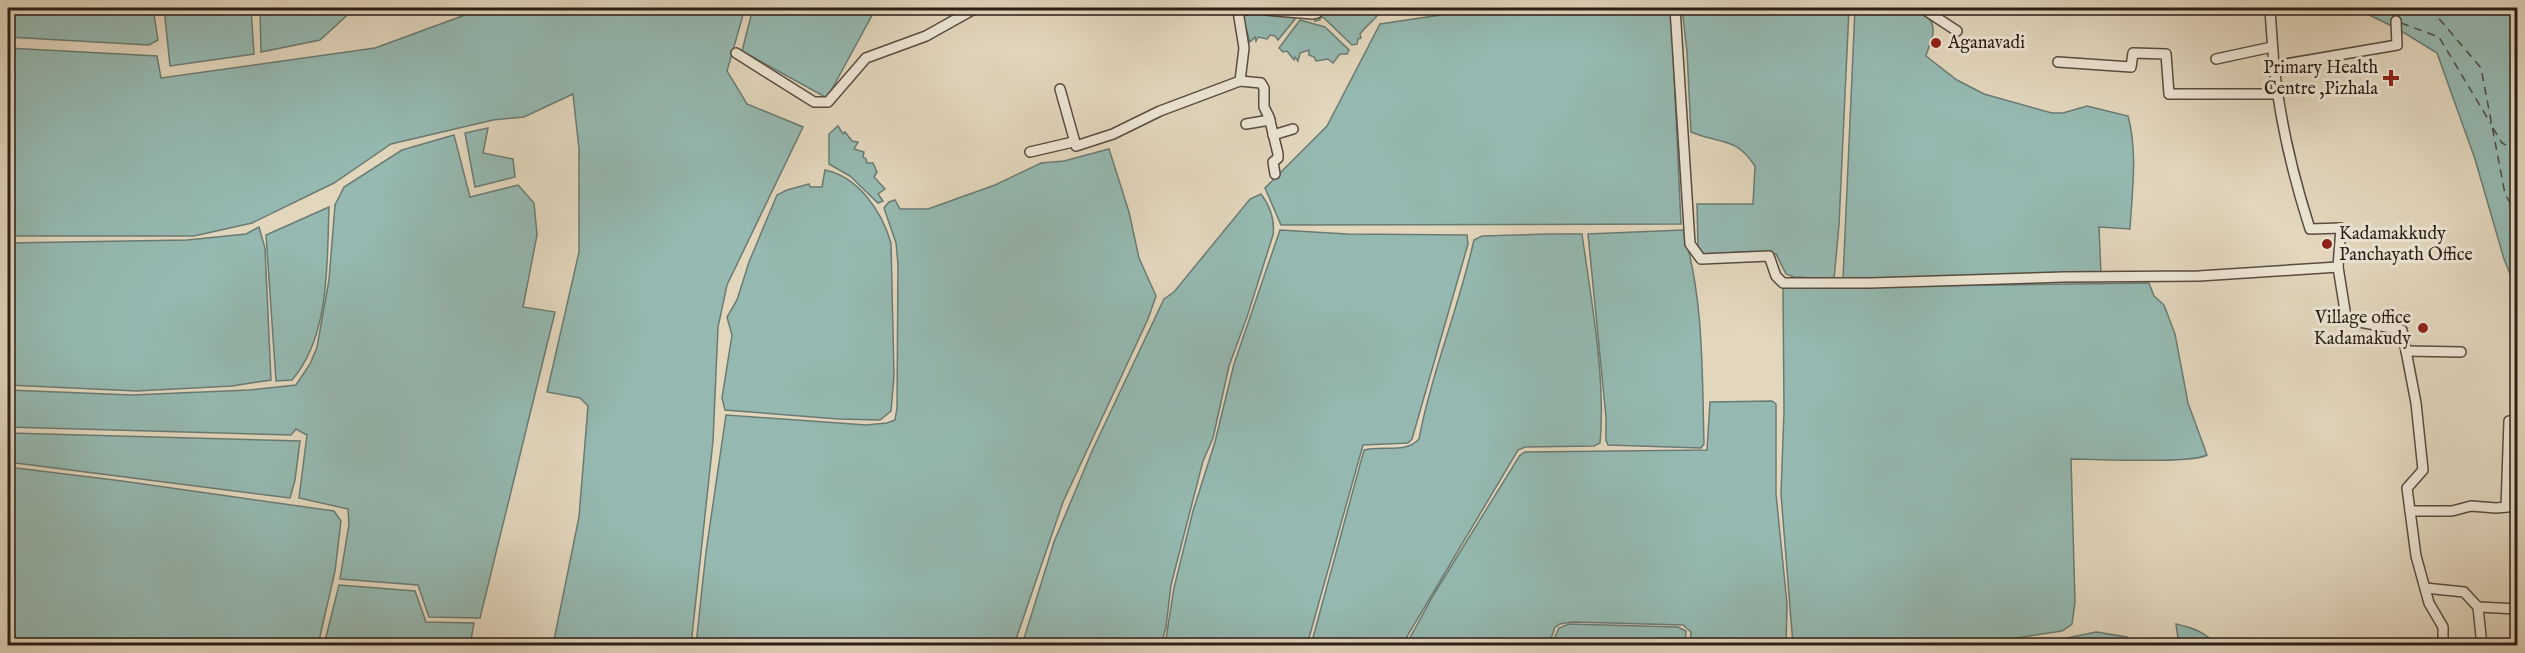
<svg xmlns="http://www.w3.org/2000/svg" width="2525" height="653" font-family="'IM FELL English',serif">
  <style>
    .water { fill: #95b9b1; stroke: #6a7b73; stroke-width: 1.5 }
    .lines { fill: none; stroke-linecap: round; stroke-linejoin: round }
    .ferry { stroke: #4a4c45; stroke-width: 1.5; stroke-dasharray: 8 6; stroke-linecap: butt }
    .minor-casing { stroke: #584c40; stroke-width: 12 }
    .minor { stroke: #ece4d4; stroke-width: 9 }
    .poi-dot { fill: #8f2418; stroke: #ece4d4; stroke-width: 2 }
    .labels { text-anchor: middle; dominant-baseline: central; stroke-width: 6; stroke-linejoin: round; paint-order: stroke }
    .poi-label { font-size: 18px; fill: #2a1e17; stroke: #ece4d4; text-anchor: start }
  </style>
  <rect width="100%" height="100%" fill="#e2d6bd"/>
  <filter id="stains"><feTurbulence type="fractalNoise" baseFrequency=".00333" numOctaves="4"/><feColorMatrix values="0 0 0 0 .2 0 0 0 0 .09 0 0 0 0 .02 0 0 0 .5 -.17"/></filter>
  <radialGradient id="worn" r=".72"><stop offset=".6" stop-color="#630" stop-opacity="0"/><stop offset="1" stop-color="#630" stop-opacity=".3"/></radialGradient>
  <g class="water">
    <path d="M8,8H153L158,40L149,45L8,37Z"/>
    <path d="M164,8H251L254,54L170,66Z"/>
    <path d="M260,8H355L320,40L261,52Z"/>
    <path d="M484,8H745L727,71L747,104L803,127L727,285L718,327L713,441L691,645H553L579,517L588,406L580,398L547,392L579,252V149L573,94L524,117L493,120L391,144L334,183L252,223L194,236H11L8,225V48L157,56L161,78L375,48Z"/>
    <path d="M753,8H876L827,98L742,51Z"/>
    <path d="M1319,8H1374L1375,10H1381C1376,20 1366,25 1360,34L1361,38L1358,39L1357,44L1352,45L1324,18L1320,17V20L1315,21L1314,17Z"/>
    <path d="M1454,8H1671L1681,224L1281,225L1265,188L1327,126L1380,24L1454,13Z"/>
    <path d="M1682,8H1849L1839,225L1834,279L1794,277L1786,274L1776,254C1751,248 1727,255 1703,254L1698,246L1697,204H1753L1755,166C1735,136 1720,144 1691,132L1687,52Z"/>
    <path d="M1855,8C1875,8 1932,0 1933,29C1934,37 1928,48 1926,56L1957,80L1984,94L2052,113H2063L2087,106L2128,116C2138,153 2132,191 2130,229L2099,227L2101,275L1843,279Z"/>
    <path d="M1932,8H2245L2151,11Z"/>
    <path d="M2355,8H2517V291L2504,259L2475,159L2437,53L2398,29Z"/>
    <path d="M1247,12H1293L1295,19L1278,40L1275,36L1270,35L1267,39L1258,37L1256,41L1255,37L1250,42L1242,15Z"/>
    <path d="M1300,20L1325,27L1349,50L1347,54H1340L1333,63L1328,59L1316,61L1314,57L1309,55V50L1300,53L1298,61L1295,57L1294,60L1287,51L1283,52L1279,48Z"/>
    <path d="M838,126L843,134L845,132L852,141L858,142L854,149L864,152L863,157L866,159L867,163H873L877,172L874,177L885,189L878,194L883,201L878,203L850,176L829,164V134Z"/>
    <path d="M488,128L483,153L513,159L515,177L475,187L465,133Z"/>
    <path d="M454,135L470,197L518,185L534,203L537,235L523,307L555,312L480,618L429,617L418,585L340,579L349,524L348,509L299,498L307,435L296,429L291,435L8,427V390L132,395L249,390L296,385L310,364L317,347L329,280L335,205L344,187L402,150Z"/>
    <path d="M1109,149L1129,212L1139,258L1156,296L1148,319L1063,502L1014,645H696L706,552L726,415L866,425L887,423L895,420L897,408L898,264L896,243L884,208L889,202L895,200L900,209H928L995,185L1041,163L1064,161Z"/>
    <path d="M825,170C859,177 882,212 891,243L894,376L891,411L880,420L838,419L725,410L722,398L732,335L727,317L737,300L749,262L777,195L787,190L809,184L810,187H822Z"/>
    <path d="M1261,194C1270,206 1275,220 1273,235L1247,317L1229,366L1213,438L1203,461L1171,585L1166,627L1161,645H1022L1054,542L1092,451L1164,299L1174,292L1250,199Z"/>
    <path d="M329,207C327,262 330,337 292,380L276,381L266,235Z"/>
    <path d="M259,227L265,248L271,380L232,386L137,391L8,385V243L187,240L246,234Z"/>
    <path d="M1280,230L1347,234L1467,235L1468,244L1412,439L1408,443L1363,445L1307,645H1165L1174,588L1193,511L1215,442L1234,364Z"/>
    <path d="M1683,230C1704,298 1702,373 1704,444L1701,448L1608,445L1606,440V417L1588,234Z"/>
    <path d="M1547,234H1582C1591,299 1606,379 1600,443L1594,446L1525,447L1518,450L1402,645H1311L1364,450C1382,445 1406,454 1419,439C1432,371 1459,307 1474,240L1482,236Z"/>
    <path d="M2149,283L2154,296L2164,305L2175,334L2188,403L2207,455C2192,464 2095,459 2071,459L2075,602L2072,624L2062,631L1970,645H1793L1781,494L1784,411L1783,288Z"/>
    <path d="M1772,401L1776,404V494L1787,604L1786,645H1690L1691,632L1683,625L1572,622L1560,624L1555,627L1552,636L1542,645H1406L1434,594L1520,455L1525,452L1707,450L1710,402Z"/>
    <path d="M8,433L300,441L295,480L290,498L8,462Z"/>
    <path d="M8,467L122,481L334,511L341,521L335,571L318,645H8Z"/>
    <path d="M339,585L415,591L426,622L474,623L470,645H324Z"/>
    <path d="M1569,624L1678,627L1686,631L1685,645H1551L1559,628Z"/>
    <path d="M2176,624C2189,627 2208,632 2214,645H2179Z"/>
    <path d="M2096,632L2127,637L2128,645H2033Z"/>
  </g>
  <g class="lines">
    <g class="ferry">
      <path d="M2389,8L2395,19"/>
      <path d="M2430,8L2481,68L2505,194L2518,216"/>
      <path d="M2401,23L2439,37L2491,124"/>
      <path d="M2493,128L2502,143L2518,152"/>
    </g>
    <g class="minor-casing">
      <g id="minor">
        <path d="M1675,8L1690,244L1701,259L1769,256L1776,276L1783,283H1870L2064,277L2199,276L2338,267"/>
        <path d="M1922,8L1957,31"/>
        <path d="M1940,8H1941"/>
        <path d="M2270,10L2274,66"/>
        <path d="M2396,21L2397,45L2274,66C2280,121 2293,176 2310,229L2341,228L2338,267L2346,317L2354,321L2402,330L2416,403L2423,470L2407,488L2416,556L2429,603L2443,627V646"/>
        <path d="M736,53L814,102H828L866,58L926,36L976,8"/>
        <path d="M2216,59L2272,47"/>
        <path d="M2058,62L2131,67L2133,53L2166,54L2169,94H2277"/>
        <path d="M1240,81L1261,83L1264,88V107L1269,117L1278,154V158L1273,162L1275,174"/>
        <path d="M1060,89L1076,146L1113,134L1160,111L1240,81L1244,48L1238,11L1254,9L1312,14L1317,13V8"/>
        <path d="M1246,124L1270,120"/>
        <path d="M1273,135L1293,129"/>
        <path d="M1030,152L1073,142"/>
        <path d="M2406,351L2461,352"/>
        <path d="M2506,507L2509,421"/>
        <path d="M2410,511H2452L2471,506L2496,508L2518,506"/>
        <path d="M2425,588L2464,592L2478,607L2482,646"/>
        <path d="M2478,607L2518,609"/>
      </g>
    </g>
    <use href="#minor" class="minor"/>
  </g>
  <g class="poi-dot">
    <circle cx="1936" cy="43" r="6"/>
    <path d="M2388 69h6v6h6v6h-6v6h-6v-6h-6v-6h6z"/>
    <circle cx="2327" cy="244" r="6"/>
    <circle cx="2423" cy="328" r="6"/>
  </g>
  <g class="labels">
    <g class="poi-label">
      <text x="1948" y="43">Aganavadi</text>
      <text x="2378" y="68" text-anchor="end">Primary Health<tspan x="2378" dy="21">Centre ,Pizhala</tspan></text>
      <text x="2339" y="234">Kadamakkudy<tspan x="2339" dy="21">Panchayath Office</tspan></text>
      <text x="2411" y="318" text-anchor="end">Village office<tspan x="2411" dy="21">Kadamakudy</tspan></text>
    </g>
  </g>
  <rect width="2525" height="653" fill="none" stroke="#e2d6bd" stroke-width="30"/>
  <rect x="9" y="9" width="2507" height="635" fill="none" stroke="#2a1e17" stroke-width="3"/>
  <rect x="15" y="15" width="2495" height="623" fill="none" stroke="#2a1e17" stroke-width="1.5"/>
  <rect width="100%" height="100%" filter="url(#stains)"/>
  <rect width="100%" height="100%" fill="url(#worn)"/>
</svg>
